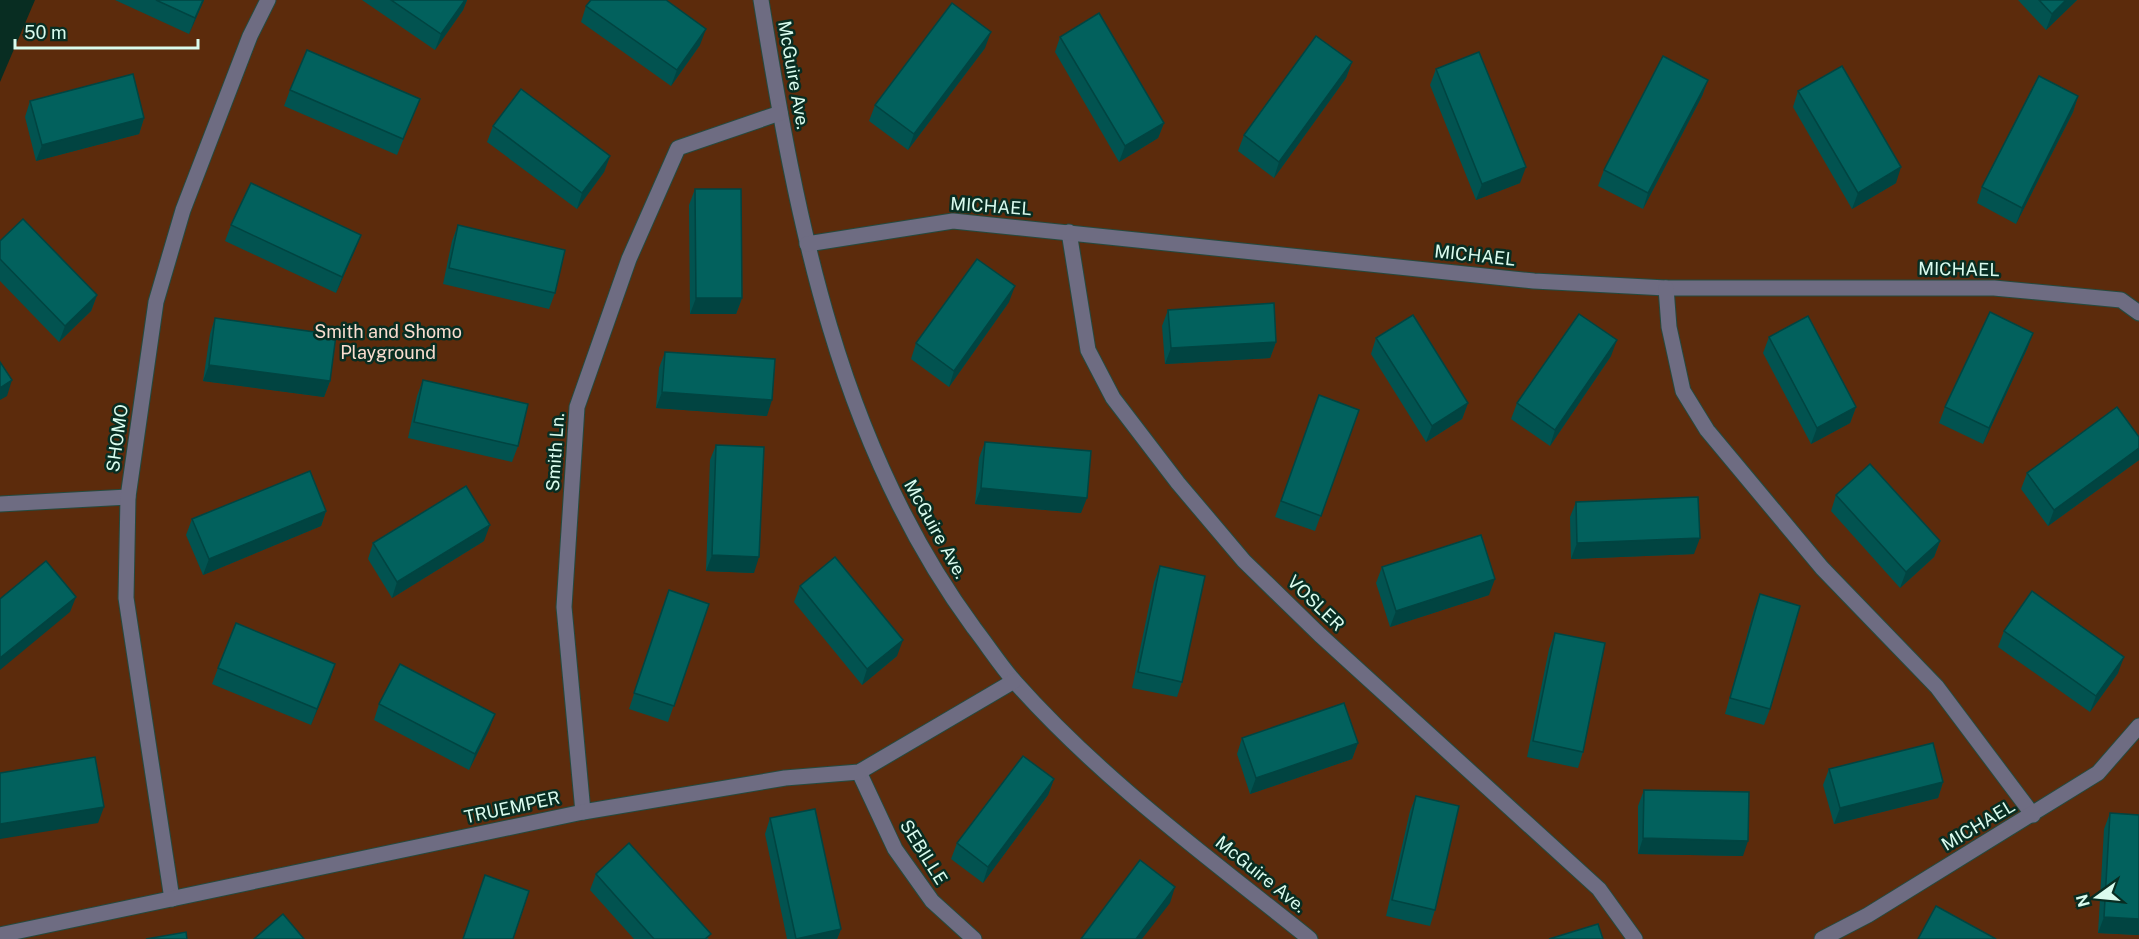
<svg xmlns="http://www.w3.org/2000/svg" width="2139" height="939" font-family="'Public Sans',sans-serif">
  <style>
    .green { fill: #5c2b0c }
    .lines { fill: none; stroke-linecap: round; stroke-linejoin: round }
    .minor-casing { stroke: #254a3f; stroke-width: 17 }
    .minor { stroke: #6e6c82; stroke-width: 15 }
    .wall { fill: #025350 }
    .shaded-wall { fill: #014441 }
    .building { fill: #02615d; stroke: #014441; stroke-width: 1.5 }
    .labels { text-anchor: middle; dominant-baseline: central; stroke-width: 5; stroke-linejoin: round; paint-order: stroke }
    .street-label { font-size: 18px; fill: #dafbee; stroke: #082d22 }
    .park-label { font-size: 18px; fill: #faddcf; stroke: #082d22 }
  </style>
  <rect width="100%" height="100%" fill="#082d22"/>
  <path class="green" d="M35,0H2139V939H0V82Z"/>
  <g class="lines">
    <g class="minor-casing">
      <g id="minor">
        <path d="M761,0C797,221 838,443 974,628C988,646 1000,665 1015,682C1102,780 1208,857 1310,939"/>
        <path d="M1069,232L1088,350L1113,398L1178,483L1244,561L1320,635L1599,889L1635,939"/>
        <path d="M807,244L953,221L1534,281L1666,288H1994L2121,300L2139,313"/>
        <path d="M1666,288L1669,327L1683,391L1707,430L1822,568L1937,687L2033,815"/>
        <path d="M0,504L128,497"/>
        <path d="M859,772L895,849L932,901L974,939"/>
        <path d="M583,812L564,607L577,407L629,259L678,148L780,113"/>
        <path d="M172,899L126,598L128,497L156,302L183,210L250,36L268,0"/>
        <path d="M0,935L583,812L785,778L859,772L1014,681"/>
        <path d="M1822,939L1868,915L2098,773L2139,726"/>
      </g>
    </g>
    <use href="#minor" class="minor"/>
  </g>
  <g class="wall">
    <path d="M115,0H204L189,34Z"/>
    <path d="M362,0H467L463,10L435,50Z"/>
    <path d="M2018,0H2077L2046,30Z"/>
    <path d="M586,6L700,45L671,86L581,22Z"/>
    <path d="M1060,37L1164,123L1158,138L1119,162L1055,52Z"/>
    <path d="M985,48L908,150L869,121L875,105Z"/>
    <path d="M1352,62L1346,78L1274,178L1238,151L1244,135Z"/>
    <path d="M1436,69L1520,183L1476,200L1430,85Z"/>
    <path d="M1708,80L1702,96L1643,209L1598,186L1604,170Z"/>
    <path d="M290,90L420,99L397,155L284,106Z"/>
    <path d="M1798,91L1896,183L1852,209L1793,107Z"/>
    <path d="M2078,96L2073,112L2016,224L1977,203L1982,187Z"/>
    <path d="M30,101L144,118L139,134L36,161L25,117Z"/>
    <path d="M493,126L610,156L604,172L577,209L487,142Z"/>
    <path d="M695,189L742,298L736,314H690L689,205Z"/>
    <path d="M231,225L361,235L355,250L336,293L225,241Z"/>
    <path d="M458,225L555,293L549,309L443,284L452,241Z"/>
    <path d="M0,241L97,295L91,311L59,342L0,281Z"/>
    <path d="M1009,302L949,387L911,359L916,343Z"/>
    <path d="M1168,310L1276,342L1270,358L1165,364L1162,326Z"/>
    <path d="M215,318L330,381L324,397L203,381L210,334Z"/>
    <path d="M2033,333L2027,349L1983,444L1939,423L1945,407Z"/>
    <path d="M1769,337L1856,407L1850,423L1811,444L1763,353Z"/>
    <path d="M1376,338L1468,403L1462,419L1426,442L1371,354Z"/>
    <path d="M665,352L767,416L656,408L659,368Z"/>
    <path d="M1611,356L1550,446L1511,419L1517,403Z"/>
    <path d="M423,380L518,446L512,462L408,438L417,396Z"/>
    <path d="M1319,395L1359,410L1315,531L1275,517Z"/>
    <path d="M985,442L1081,513L975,504L979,458Z"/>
    <path d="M716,445L754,573L706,571L710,460Z"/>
    <path d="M2139,460L2048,526L2021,489L2027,473Z"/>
    <path d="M1836,495L1940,541L1934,557L1900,588L1831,511Z"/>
    <path d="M1576,502L1694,554L1571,559L1570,517Z"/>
    <path d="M326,511L321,526L203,575L186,535L192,519Z"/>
    <path d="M484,541L392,598L368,559L373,543Z"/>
    <path d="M1160,566L1182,682L1177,697L1132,688L1154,582Z"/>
    <path d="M1382,567L1489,595L1390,627L1376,583Z"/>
    <path d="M800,586L897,656L862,685L794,602Z"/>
    <path d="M1760,594L1770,709L1764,725L1725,714L1754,610Z"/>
    <path d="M709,604L668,722L629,709L663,606Z"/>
    <path d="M2004,631L2118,673L2090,712L1998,647Z"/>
    <path d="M1555,633L1583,752L1578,768L1527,757L1549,649Z"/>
    <path d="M335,664L311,725L212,684L218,668Z"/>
    <path d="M379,704L489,730L469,770L374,720Z"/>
    <path d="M1242,738L1358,743L1352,759L1250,794L1237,754Z"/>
    <path d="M1829,769L1943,782L1938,798L1834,824L1823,785Z"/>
    <path d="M1054,779L1048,795L983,883L951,859L957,843Z"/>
    <path d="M1644,790L1743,856L1638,854V806Z"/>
    <path d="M1416,796L1435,910L1430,926L1386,916L1410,811Z"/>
    <path d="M2110,813L2139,935L2098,933L2104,829Z"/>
    <path d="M770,818L841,929L837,939H787L765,834Z"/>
    <path d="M596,874L709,939H634L590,890Z"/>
  </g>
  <g class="shaded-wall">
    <path d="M203,0H204L189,34L195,18Z"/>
    <path d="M465,0H467L463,10L435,50L441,34Z"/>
    <path d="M2066,0H2077L2046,30L2052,14Z"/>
    <path d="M706,29L700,45L671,86L677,70Z"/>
    <path d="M991,32L985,48L908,150L914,134Z"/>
    <path d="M1352,62L1346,78L1274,178L1279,162Z"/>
    <path d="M1708,80L1702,96L1643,209L1648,193Z"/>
    <path d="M2078,96L2073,112L2016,224L2022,208Z"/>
    <path d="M144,118L139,134L36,161L42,145Z"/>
    <path d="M1164,123L1158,138L1119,162L1125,146Z"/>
    <path d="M610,156L604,172L577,209L582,193Z"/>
    <path d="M1526,167L1520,183L1476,200L1482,184Z"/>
    <path d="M1901,167L1896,183L1852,209L1858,193Z"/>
    <path d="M361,235L355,250L336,293L342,277Z"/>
    <path d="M1015,286L1009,302L949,387L954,371Z"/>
    <path d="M97,295L91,311L59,342L65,326Z"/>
    <path d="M696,298H742L736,314H690Z"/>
    <path d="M2033,333L2027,349L1983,444L1989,428Z"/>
    <path d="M1617,340L1611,356L1550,446L1555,430Z"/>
    <path d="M1276,342L1270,358L1165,364L1171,348Z"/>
    <path d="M209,365L330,381L324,397L203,381Z"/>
    <path d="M12,380L7,396L0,400V388Z"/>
    <path d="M662,392L772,400L767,416L656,408Z"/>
    <path d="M1468,403L1462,419L1426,442L1432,426Z"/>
    <path d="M1856,407L1850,423L1811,444L1817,428Z"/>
    <path d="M2139,448V460L2048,526L2054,510Z"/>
    <path d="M981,488L1087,498L1081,513L975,504Z"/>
    <path d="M326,511L321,526L203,575L209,559Z"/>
    <path d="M490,525L484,541L392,598L397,582Z"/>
    <path d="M1700,538L1694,554L1571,559L1577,543Z"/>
    <path d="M1940,541L1934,557L1900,588L1906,572Z"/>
    <path d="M712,555L759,557L754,573L706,571Z"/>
    <path d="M1495,579L1489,595L1390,627L1396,611Z"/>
    <path d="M76,597L70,612L0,670V658Z"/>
    <path d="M903,640L897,656L862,685L867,669Z"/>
    <path d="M2124,657L2118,673L2090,712L2096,696Z"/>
    <path d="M335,664L330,680L311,725L317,709Z"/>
    <path d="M495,714L489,730L469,770L475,754Z"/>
    <path d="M1358,743L1352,759L1250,794L1256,778Z"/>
    <path d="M1054,779L1048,795L983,883L988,867Z"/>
    <path d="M1943,782L1938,798L1834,824L1840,808Z"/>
    <path d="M104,807L98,823L0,839V824Z"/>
    <path d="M1643,838L1748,841L1743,856L1638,854Z"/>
    <path d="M1175,887L1170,903L1142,939H1136Z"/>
    <path d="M2104,917L2139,919V935L2098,933Z"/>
    <path d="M841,929L837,939H797Z"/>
  </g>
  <g class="building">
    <path d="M156,0H203L195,18Z"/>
    <path d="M391,0H465L441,34Z"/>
    <path d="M591,0H666L706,29L677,70L586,6Z"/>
    <path d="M2039,0H2066L2052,14Z"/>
    <path d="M952,3L991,32L914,134L875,105Z"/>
    <path d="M1099,13L1164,123L1125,146L1060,37Z"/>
    <path d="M1316,36L1352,62L1279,162L1244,135Z"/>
    <path d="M307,50L420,99L403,139L290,90Z"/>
    <path d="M1479,52L1526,167L1482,184L1436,69Z"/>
    <path d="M1663,56L1708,80L1648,193L1604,170Z"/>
    <path d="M1842,66L1901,167L1858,193L1798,91Z"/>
    <path d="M133,74L144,118L42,145L30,101Z"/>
    <path d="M2039,76L2078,96L2022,208L1982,187Z"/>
    <path d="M521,89L610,156L582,193L493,126Z"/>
    <path d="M251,183L361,235L342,277L231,225Z"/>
    <path d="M695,189H741L742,298H696Z"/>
    <path d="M23,219L97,295L65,326L0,259V241Z"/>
    <path d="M458,225L565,250L555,293L449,268Z"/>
    <path d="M977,259L1015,286L954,371L916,343Z"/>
    <path d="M1274,303L1276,342L1171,348L1168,310Z"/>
    <path d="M1990,312L2033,333L1989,428L1945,407Z"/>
    <path d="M1579,314L1617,340L1555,430L1517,403Z"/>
    <path d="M1413,315L1468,403L1432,426L1376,338Z"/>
    <path d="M1808,316L1856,407L1817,428L1769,337Z"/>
    <path d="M215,318L336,335L330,381L209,365Z"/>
    <path d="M665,352L775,359L772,400L662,392Z"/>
    <path d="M0,362L12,380L0,388Z"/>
    <path d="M423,380L528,404L518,446L414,422Z"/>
    <path d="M1319,395L1359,410L1321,516L1281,501Z"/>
    <path d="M2117,407L2139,437V448L2054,510L2027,473Z"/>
    <path d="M985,442L1091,451L1087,498L981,488Z"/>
    <path d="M716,445L764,447L759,557L712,555Z"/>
    <path d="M1870,464L1940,541L1906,572L1836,495Z"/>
    <path d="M310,471L326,511L209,559L192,519Z"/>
    <path d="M466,486L490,525L397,582L373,543Z"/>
    <path d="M1698,497L1700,538L1577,543L1576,502Z"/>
    <path d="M1481,535L1495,579L1396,611L1382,567Z"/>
    <path d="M835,557L903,640L867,669L800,586Z"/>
    <path d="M46,561L76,597L0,658V599Z"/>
    <path d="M1160,566L1205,576L1182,682L1138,672Z"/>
    <path d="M669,590L709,604L674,706L634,693Z"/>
    <path d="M2032,591L2124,657L2096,696L2004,631Z"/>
    <path d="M1760,594L1800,606L1770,709L1730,698Z"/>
    <path d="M236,623L335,664L317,709L218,668Z"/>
    <path d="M1555,633L1605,643L1583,752L1533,741Z"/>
    <path d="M400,664L495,714L475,754L379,704Z"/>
    <path d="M1344,703L1358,743L1256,778L1242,738Z"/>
    <path d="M1933,743L1943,782L1840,808L1829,769Z"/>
    <path d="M1023,756L1054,779L988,867L957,843Z"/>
    <path d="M95,757L104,807L0,824V773Z"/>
    <path d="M1644,790L1749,792L1748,841L1643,838Z"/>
    <path d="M1416,796L1459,806L1435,910L1392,900Z"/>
    <path d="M815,809L841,929L796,939L770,818Z"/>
    <path d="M2110,813L2139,815V919L2104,917Z"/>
    <path d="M629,843L711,934L705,939H654L596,874Z"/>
    <path d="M1140,860L1175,887L1136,939H1081Z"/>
    <path d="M485,875L529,891L513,939H463Z"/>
    <path d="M1936,906L1996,939H1918Z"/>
    <path d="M283,914L304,939H254Z"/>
    <path d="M1598,924L1603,939H1549Z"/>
    <path d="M186,932L187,939H146Z"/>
  </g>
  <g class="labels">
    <g class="street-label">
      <text transform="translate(794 75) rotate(80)">McGuire Ave.</text>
      <text transform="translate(991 206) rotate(4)">MICHAEL</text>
      <text transform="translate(1475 255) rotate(6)">MICHAEL</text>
      <text transform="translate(1959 269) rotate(1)">MICHAEL</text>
      <text transform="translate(117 438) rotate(-82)">SHOMO</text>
      <text transform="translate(555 452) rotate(-86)">Smith Ln.</text>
      <text transform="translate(936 529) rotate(61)">McGuire Ave.</text>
      <text transform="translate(1316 603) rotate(44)">VOSLER</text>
      <text transform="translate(512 807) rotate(-12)">TRUEMPER</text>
      <text transform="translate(1978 825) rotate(-31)">MICHAEL</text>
      <text transform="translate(924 852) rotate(58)">SEBILLE</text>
      <text transform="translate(1261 874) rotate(39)">McGuire Ave.</text>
    </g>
    <g class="park-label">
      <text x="388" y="331">Smith and Shomo<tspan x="388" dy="21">Playground</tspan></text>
    </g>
  </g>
  <g transform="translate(2097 897) rotate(255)" stroke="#082d22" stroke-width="4.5" paint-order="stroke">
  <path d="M0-4.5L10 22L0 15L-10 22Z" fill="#dafbee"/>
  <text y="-9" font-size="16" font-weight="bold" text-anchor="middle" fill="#dafbee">N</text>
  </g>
  <path d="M15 39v9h183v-9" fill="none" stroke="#dafbee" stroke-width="3"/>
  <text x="24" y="39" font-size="18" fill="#dafbee" stroke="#082d22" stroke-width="4.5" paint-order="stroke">50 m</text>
</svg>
